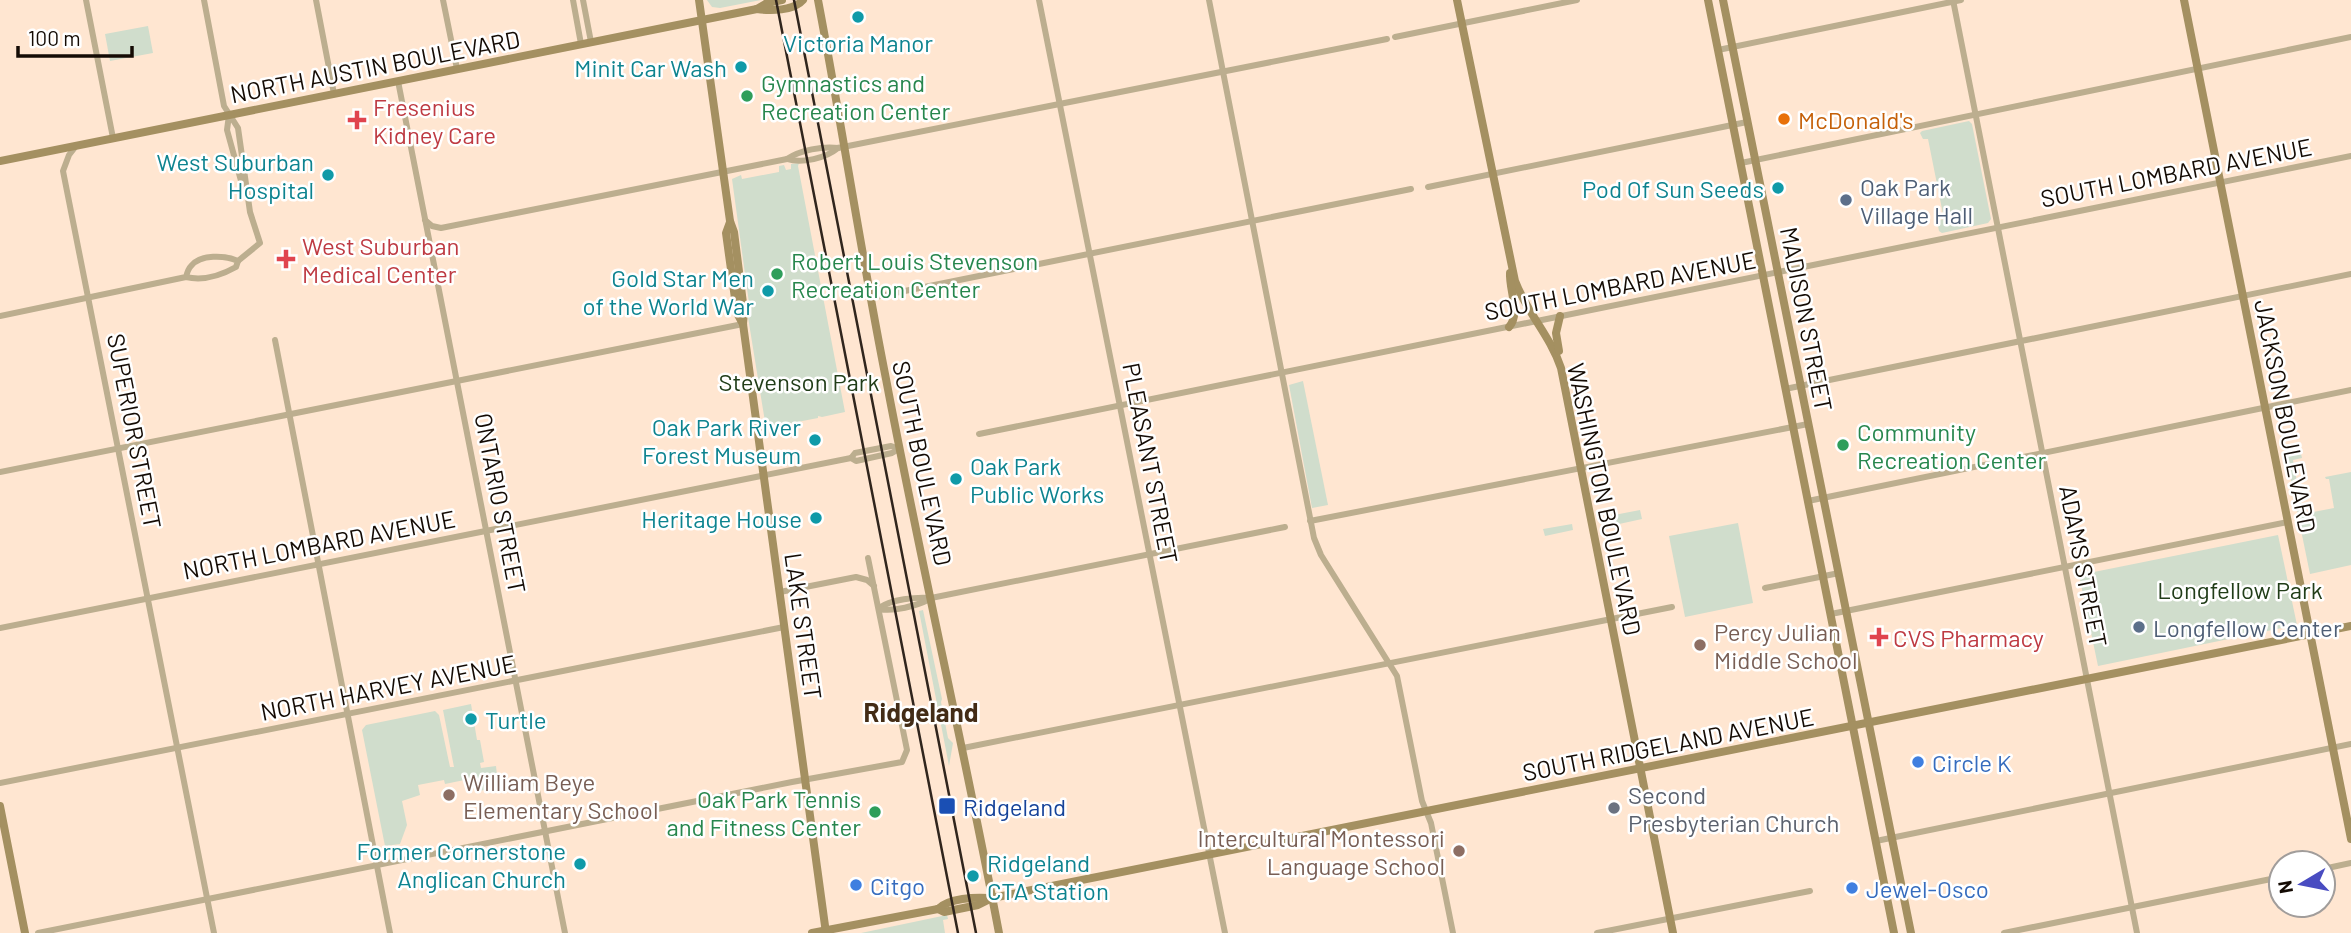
<svg xmlns="http://www.w3.org/2000/svg" width="2351" height="933" font-family="Barlow,sans-serif">
  <style>
    .green { fill: #d0ddcc }
    .lines { fill: none; stroke-linecap: round; stroke-linejoin: round }
    .street { stroke: #bcae8f; stroke-width: 6 }
    .secondary { stroke: #a49061; stroke-width: 8 }
    .rail { stroke: #30251d; stroke-width: 2.5 }
    .culture-dot { fill: #0f9aa8; stroke: #fff; stroke-width: 2.5 }
    .leisure-dot { fill: #2e9e5b; stroke: #fff; stroke-width: 2.5 }
    .food-dot { fill: #e8710a; stroke: #fff; stroke-width: 2.5 }
    .health-dot { fill: #e0444e; stroke: #fff; stroke-width: 2.5 }
    .service-dot { fill: #5c6f8a; stroke: #fff; stroke-width: 2.5 }
    .education-dot { fill: #8d6e63; stroke: #fff; stroke-width: 2.5 }
    .shop-dot { fill: #3f7fe0; stroke: #fff; stroke-width: 2.5 }
    .transit-dot { fill: #1a4fb4; stroke: #fff; stroke-width: 2.5 }
    .worship-dot { fill: #6b7280; stroke: #fff; stroke-width: 2.5 }
    .labels { text-anchor: middle; dominant-baseline: central; stroke-width: 5; stroke-linejoin: round; paint-order: stroke }
    .culture-label { font-size: 24px; fill: #0d838f; stroke: #fff; text-anchor: end }
    .street-label { font-size: 24px; fill: #140b04; stroke: #fff }
    .leisure-label { font-size: 24px; fill: #27864d; stroke: #fff; text-anchor: start }
    .health-label { font-size: 24px; fill: #be3a42; stroke: #fff; text-anchor: start }
    .food-label { font-size: 24px; fill: #c56008; stroke: #fff; text-anchor: start }
    .service-label { font-size: 24px; fill: #4e5e75; stroke: #fff; text-anchor: start }
    .park-label { font-size: 24px; fill: #213d18; stroke: #fff }
    .education-label { font-size: 24px; fill: #785e54; stroke: #fff; text-anchor: start }
    .shop-label { font-size: 24px; fill: #366cbe; stroke: #fff; text-anchor: start }
    .worship-label { font-size: 24px; fill: #5b616d; stroke: #fff; text-anchor: start }
    .transit-label { font-size: 24px; fill: #164399; stroke: #fff; text-anchor: start }
    .neighbourhood-label { font-size: 26px; font-weight: bold; fill: #432c16; stroke: #fff }
  </style>
  <rect width="100%" height="100%" fill="#ffe6d1"/>
  <g class="green">
    <path d="M707,0H761L720,8L712,7Z"/>
    <path d="M148,26L153,53L110,61L105,34Z"/>
    <path d="M1969,121L1972,124L1991,219L1988,223L1942,233L1939,231L1937,221L1944,219L1928,139H1923L1920,133L1922,131Z"/>
    <path d="M799,163L798,166L845,412L822,417L818,416V418L766,428L747,311L749,303L732,179L741,175L742,179L779,172V166L784,165L786,170L791,169V164Z"/>
    <path d="M1303,381L1328,505L1312,508L1289,385Z"/>
    <path d="M2300,450L2302,458L2293,460L2303,514L2334,508L2329,479H2326L2325,477L2351,472V565L2310,574L2285,452Z"/>
    <path d="M1640,510L1642,519L1610,526L1609,516Z"/>
    <path d="M1738,523L1753,603L1685,617L1669,536Z"/>
    <path d="M1572,524L1573,530L1545,536L1543,529Z"/>
    <path d="M2278,535L2297,625L2098,666L2079,575Z"/>
    <path d="M923,610L942,699L941,702L948,738L953,743L949,766L919,611Z"/>
    <path d="M471,704L477,740H480L484,762L480,763L481,768L496,766L498,784L485,786V790L477,791V787H474V778L445,784L444,780L418,785L420,795L402,801L407,825L400,844L385,846L362,730L366,725L435,711L439,715L450,767H454L443,710Z"/>
    <path d="M947,915L948,919L943,920L945,933H861Z"/>
  </g>
  <g class="lines">
    <g class="street">
      <path d="M86,0L113,138"/>
      <path d="M204,0L224,106L238,128L250,212L260,243L238,261"/>
      <path d="M316,0L334,94"/>
      <path d="M443,0L457,69"/>
      <path d="M573,0L581,44"/>
      <path d="M583,0L591,42"/>
      <path d="M1039,0L1225,933"/>
      <path d="M1209,0L1314,538L1321,555L1397,676L1422,801L1431,823L1453,933"/>
      <path d="M1953,0L2137,933"/>
      <path d="M1395,37L1577,0"/>
      <path d="M1718,50L1961,0"/>
      <path d="M398,81L565,933"/>
      <path d="M229,115L227,130L243,188"/>
      <path d="M76,146L69,155L63,171L214,933"/>
      <path d="M787,159C802,164 826,158 838,148"/>
      <path d="M1741,163L2351,37"/>
      <path d="M1428,187L1747,122"/>
      <path d="M425,220L432,226L441,228L787,159C800,150 823,146 838,148L1387,39"/>
      <path d="M870,298L1411,189"/>
      <path d="M0,316L186,277C203,281 220,276 236,267L238,261C225,255 200,254 191,266C188,269 187,273 186,277"/>
      <path d="M275,340L390,933"/>
      <path d="M1785,389L2351,274"/>
      <path d="M979,434L2351,156"/>
      <path d="M851,458L855,453L891,446L899,449"/>
      <path d="M0,472L743,324"/>
      <path d="M1808,501L2351,390"/>
      <path d="M1310,521L1808,424"/>
      <path d="M1765,588L1839,573"/>
      <path d="M780,592L856,577L867,580L874,586"/>
      <path d="M879,608C892,599 915,597 931,598L1285,527"/>
      <path d="M879,609C894,612 916,606 930,599"/>
      <path d="M1831,614L2288,522"/>
      <path d="M0,628L851,458L856,461L892,453L899,449"/>
      <path d="M963,748L1672,607"/>
      <path d="M0,783L784,627"/>
      <path d="M1876,841L2351,744"/>
      <path d="M2323,869L2351,863"/>
      <path d="M38,933L792,782L902,762L907,750L868,558"/>
      <path d="M1597,933L1810,891"/>
      <path d="M2004,933L2281,877"/>
    </g>
    <g class="secondary">
      <path d="M699,0L730,221L734,232L744,311L743,324L826,933"/>
      <path d="M818,0C842,126 861,253 886,379C921,564 964,748 999,933"/>
      <path d="M1457,0L1515,281C1527,313 1550,335 1561,368L1673,933"/>
      <path d="M1708,0L1894,933"/>
      <path d="M1723,0L1911,933"/>
      <path d="M2184,0L2351,839"/>
      <path d="M757,9C770,11 794,11 803,0"/>
      <path d="M0,161L757,9L767,3L782,0"/>
      <path d="M730,222L726,233L737,313L743,324"/>
      <path d="M1509,327C1521,314 1509,290 1510,273"/>
      <path d="M1559,351L1556,333L1560,316"/>
      <path d="M0,806L25,933"/>
      <path d="M938,909L944,912L978,905L992,898L2351,626"/>
      <path d="M812,933L938,909C949,898 975,897 989,898"/>
    </g>
    <g class="rail">
      <path d="M776,0L958,933"/>
      <path d="M794,0L976,933"/>
    </g>
  </g>
  <g class="culture-dot">
    <circle cx="858" cy="17" r="7"/>
    <circle cx="741" cy="67" r="7"/>
    <circle cx="328" cy="175" r="7"/>
    <circle cx="1778" cy="188" r="7"/>
    <circle cx="768" cy="291" r="7"/>
    <circle cx="815" cy="440" r="7"/>
    <circle cx="956" cy="479" r="7"/>
    <circle cx="816" cy="518" r="7"/>
    <circle cx="471" cy="719" r="7"/>
    <circle cx="580" cy="864" r="7"/>
    <circle cx="973" cy="876" r="7"/>
  </g>
  <g class="leisure-dot">
    <circle cx="747" cy="96" r="7"/>
    <circle cx="777" cy="274" r="7"/>
    <circle cx="1843" cy="445" r="7"/>
    <circle cx="875" cy="812" r="7"/>
  </g>
  <circle class="food-dot" cx="1784" cy="119" r="7"/>
  <g class="health-dot">
    <path d="M353.5 109.5h7v7h7v7h-7v7h-7v-7h-7v-7h7z"/>
    <path d="M282.5 248.5h7v7h7v7h-7v7h-7v-7h-7v-7h7z"/>
    <path d="M1875.5 626.5h7v7h7v7h-7v7h-7v-7h-7v-7h7z"/>
  </g>
  <g class="service-dot">
    <circle cx="1846" cy="200" r="7"/>
    <circle cx="2139" cy="627" r="7"/>
  </g>
  <g class="education-dot">
    <circle cx="1700" cy="645" r="7"/>
    <circle cx="449" cy="795" r="7"/>
    <circle cx="1459" cy="851" r="7"/>
  </g>
  <g class="shop-dot">
    <circle cx="1918" cy="762" r="7"/>
    <circle cx="856" cy="885" r="7"/>
    <circle cx="1852" cy="888" r="7"/>
  </g>
  <rect class="transit-dot" x="938" y="797" width="18" height="18" rx="3.5"/>
  <circle class="worship-dot" cx="1614" cy="808" r="7"/>
  <g class="labels">
    <g class="culture-label">
      <text x="858" y="42" text-anchor="middle">Victoria Manor</text>
      <text x="727" y="67">Minit Car Wash</text>
      <text x="314" y="161">West Suburban<tspan x="314" dy="28">Hospital</tspan></text>
      <text x="1764" y="188">Pod Of Sun Seeds</text>
      <text x="754" y="277">Gold Star Men<tspan x="754" dy="28">of the World War</tspan></text>
      <text x="801" y="426">Oak Park River<tspan x="801" dy="28">Forest Museum</tspan></text>
      <text x="970" y="465" text-anchor="start">Oak Park<tspan x="970" dy="28">Public Works</tspan></text>
      <text x="802" y="518">Heritage House</text>
      <text x="485" y="719" text-anchor="start">Turtle</text>
      <text x="566" y="850">Former Cornerstone<tspan x="566" dy="28">Anglican Church</tspan></text>
      <text x="987" y="862" text-anchor="start">Ridgeland<tspan x="987" dy="28">CTA Station</tspan></text>
    </g>
    <g class="street-label">
      <text transform="translate(375 66) rotate(-11)">NORTH AUSTIN BOULEVARD</text>
      <text transform="translate(2176 172) rotate(-11)">SOUTH LOMBARD AVENUE</text>
      <text transform="translate(1620 285) rotate(-11)">SOUTH LOMBARD AVENUE</text>
      <text transform="translate(1807 319) rotate(79)">MADISON STREET</text>
      <text transform="translate(2286 416) rotate(79)">JACKSON BOULEVARD</text>
      <text transform="translate(135 431) rotate(79)">SUPERIOR STREET</text>
      <text transform="translate(923 463) rotate(78)">SOUTH BOULEVARD</text>
      <text transform="translate(1151 463) rotate(79)">PLEASANT STREET</text>
      <text transform="translate(1605 499) rotate(78)">WASHINGTON BOULEVARD</text>
      <text transform="translate(501 503) rotate(79)">ONTARIO STREET</text>
      <text transform="translate(319 544) rotate(-11)">NORTH LOMBARD AVENUE</text>
      <text transform="translate(2084 566) rotate(79)">ADAMS STREET</text>
      <text transform="translate(804 626) rotate(82)">LAKE STREET</text>
      <text transform="translate(388 687) rotate(-11)">NORTH HARVEY AVENUE</text>
      <text transform="translate(1668 744) rotate(-11)">SOUTH RIDGELAND AVENUE</text>
    </g>
    <g class="leisure-label">
      <text x="761" y="82">Gymnastics and<tspan x="761" dy="28">Recreation Center</tspan></text>
      <text x="791" y="260">Robert Louis Stevenson<tspan x="791" dy="28">Recreation Center</tspan></text>
      <text x="1857" y="431">Community<tspan x="1857" dy="28">Recreation Center</tspan></text>
      <text x="861" y="798" text-anchor="end">Oak Park Tennis<tspan x="861" dy="28">and Fitness Center</tspan></text>
    </g>
    <g class="health-label">
      <text x="373" y="106">Fresenius<tspan x="373" dy="28">Kidney Care</tspan></text>
      <text x="302" y="245">West Suburban<tspan x="302" dy="28">Medical Center</tspan></text>
      <text x="1893" y="637">CVS Pharmacy</text>
    </g>
    <g class="food-label">
      <text x="1798" y="119">McDonald's</text>
    </g>
    <g class="service-label">
      <text x="1860" y="186">Oak Park<tspan x="1860" dy="28">Village Hall</tspan></text>
      <text x="2153" y="627">Longfellow Center</text>
    </g>
    <g class="park-label">
      <text x="799" y="381">Stevenson Park</text>
      <text x="2240" y="589">Longfellow Park</text>
    </g>
    <g class="education-label">
      <text x="1714" y="631">Percy Julian<tspan x="1714" dy="28">Middle School</tspan></text>
      <text x="463" y="781">William Beye<tspan x="463" dy="28">Elementary School</tspan></text>
      <text x="1445" y="837" text-anchor="end">Intercultural Montessori<tspan x="1445" dy="28">Language School</tspan></text>
    </g>
    <g class="shop-label">
      <text x="1932" y="762">Circle K</text>
      <text x="870" y="885">Citgo</text>
      <text x="1866" y="888">Jewel-Osco</text>
    </g>
    <g class="worship-label">
      <text x="1628" y="794">Second<tspan x="1628" dy="28">Presbyterian Church</tspan></text>
    </g>
    <g class="transit-label">
      <text x="963" y="806">Ridgeland</text>
    </g>
    <g class="neighbourhood-label">
      <text x="921" y="711">Ridgeland</text>
    </g>
  </g>
  <g transform="translate(2302 884) rotate(260)"><circle r="33" fill="#ffffff" stroke="#a19d9b" stroke-width="2"/>
  <path d="M0-5L12 26L0 18L-12 26Z" fill="#494cc1"/>
  <text y="-10" font-size="19" font-weight="bold" text-anchor="middle" fill="#140b04">N</text>
  </g>
  <path d="M18 46v10h114v-10" fill="none" stroke="#140b04" stroke-width="3.5"/>
  <text x="28" y="46" font-size="21" fill="#140b04" stroke="#ffffff" stroke-width="5" paint-order="stroke">100 m</text>
</svg>
